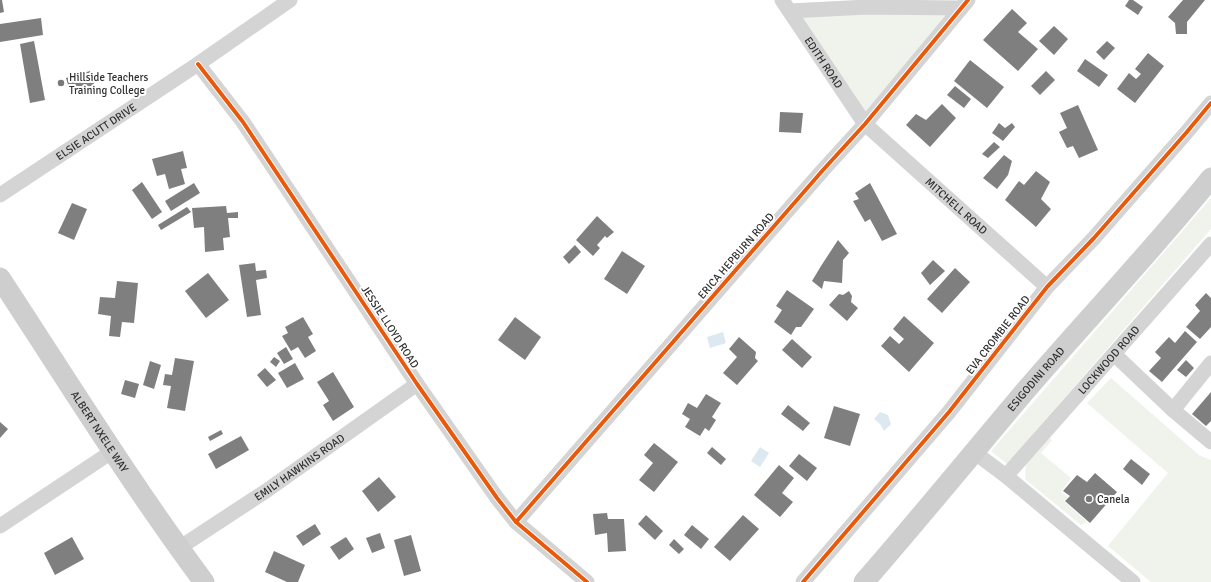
<svg xmlns="http://www.w3.org/2000/svg" width="1211" height="582" font-family="Signika,sans-serif">
  <style>
    .green { fill: #f0f3ec }
    .water { fill: #dce9f1 }
    .building { fill: #7f7f7f }
    .lines { fill: none; stroke-linecap: round; stroke-linejoin: round }
    .minor { stroke: #d4d4d4; stroke-width: 15 }
    .secondary { stroke: #cecece; stroke-width: 21 }
    .cycleway-casing { stroke: #fff; stroke-width: 6 }
    .cycleway { stroke: #e8590c; stroke-width: 4 }
    .poi-dot { fill: #787878; stroke: #fff; stroke-width: 1.5 }
    .labels { text-anchor: middle; dominant-baseline: central; stroke-width: 4; stroke-linejoin: round; paint-order: stroke }
    .street-label { font-size: 11px; fill: #303030; stroke: #fff }
    .poi-label { font-size: 11px; fill: #303030; stroke: #fff; text-anchor: start }
  </style>
  <rect width="100%" height="100%" fill="#fff"/>
  <g class="green">
    <path d="M951,13L866,117L797,15Z"/>
    <path d="M1211,198V229L1007,464L991,451Z"/>
    <path d="M1111,378L1199,455L1211,460V582H1151L1108,546L1168,473L1087,403Z"/>
    <path d="M1048,436L1052,440L1041,453L1071,478L1061,492L1068,497L1064,501L1087,522L1081,525L1025,479L1026,462Z"/>
  </g>
  <g class="water">
    <path d="M723,332L726,343L710,348L707,337Z"/>
    <path d="M880,412L888,415L891,424L884,431L880,424L874,419Z"/>
    <path d="M760,447L769,453L760,467L751,461Z"/>
  </g>
  <g class="building">
    <path d="M0,0H2L4,12L0,13Z"/>
    <path d="M1129,0H1133L1143,7L1138,15L1125,6Z"/>
    <path d="M1183,0H1205L1187,22V34H1176L1175,23L1168,17Z"/>
    <path d="M1012,9L1027,23L1018,32L1038,49L1018,71L983,40Z"/>
    <path d="M41,18L43,35L0,42V24Z"/>
    <path d="M1054,26L1068,39L1054,55L1039,41Z"/>
    <path d="M34,41L45,100L30,103L20,44Z"/>
    <path d="M1107,41L1115,48L1104,60L1096,52Z"/>
    <path d="M1148,53L1164,66L1135,103L1117,89L1129,73L1136,79L1141,74L1135,69Z"/>
    <path d="M1085,59L1108,75L1099,87L1077,71Z"/>
    <path d="M970,60L1004,87L987,108L954,81Z"/>
    <path d="M90,71L95,87L71,95L66,78Z"/>
    <path d="M1046,71L1055,80L1040,95L1031,86Z"/>
    <path d="M955,86L971,99L964,108L947,95Z"/>
    <path d="M942,104L956,118L930,147L906,125L916,114L926,120Z"/>
    <path d="M1078,105L1098,150L1079,158L1073,146L1067,148L1059,132L1067,128L1060,113Z"/>
    <path d="M780,112L803,113L801,133L779,132Z"/>
    <path d="M999,123L1005,128L1012,123L1015,127L1003,141L992,133Z"/>
    <path d="M994,142L1000,147L988,158L982,154Z"/>
    <path d="M183,151L187,168L181,169L185,184L169,189L165,174L157,176L152,159Z"/>
    <path d="M1004,155L1012,161L1008,175L997,189L983,178Z"/>
    <path d="M1036,171L1050,182L1041,199L1051,209L1036,227L1005,200L1019,181L1024,185Z"/>
    <path d="M142,182L162,212L152,219L132,190Z"/>
    <path d="M194,183L200,193L171,211L165,201Z"/>
    <path d="M870,183L897,234L882,241L870,219L865,222L853,201L859,199L855,193Z"/>
    <path d="M72,203L87,209L74,240L58,233Z"/>
    <path d="M226,206L227,213L238,212V218H228L230,237L223,238L224,250L205,252L204,227L194,228L192,208Z"/>
    <path d="M187,207L191,212L161,230L158,225Z"/>
    <path d="M597,216L614,232L607,238L605,236L597,245L600,248L593,256L576,240Z"/>
    <path d="M838,240L849,253L843,260L842,283L824,281L822,289L812,281L821,266Z"/>
    <path d="M575,245L581,252L569,264L563,257Z"/>
    <path d="M622,251L645,266L627,294L604,279Z"/>
    <path d="M933,260L945,271L930,285L921,273Z"/>
    <path d="M255,263L256,271L266,270L267,278L256,280L261,315L247,317L239,265Z"/>
    <path d="M955,268L970,282L942,313L927,299Z"/>
    <path d="M208,273L229,300L206,318L185,291Z"/>
    <path d="M117,281L138,283L134,323L122,322L120,337L109,336L111,316L98,314L100,297L115,298Z"/>
    <path d="M787,290L814,309L801,327H796L791,335L774,322L782,310L776,306Z"/>
    <path d="M849,291L852,296L851,302L858,308L847,321L829,305L839,294L843,295Z"/>
    <path d="M1206,293L1211,298V327L1200,339L1186,327L1200,311L1195,305Z"/>
    <path d="M904,316L934,343L909,372L881,346L890,336L899,344L904,339L893,329Z"/>
    <path d="M303,317L313,334L308,337L316,351L305,358L298,347L291,351L282,336L288,333L285,327Z"/>
    <path d="M515,317L541,337L525,360L498,340Z"/>
    <path d="M1185,331L1197,342L1162,382L1149,371L1161,358L1155,352L1169,337L1175,343Z"/>
    <path d="M739,337L756,352L755,358L758,361L737,385L723,373L737,357L729,349Z"/>
    <path d="M792,339L812,357L802,368L782,350Z"/>
    <path d="M286,347L293,359L284,364L277,353Z"/>
    <path d="M274,357L280,361L276,367L270,362Z"/>
    <path d="M175,358L194,361L185,411L167,408L171,386L163,385L165,374L172,375Z"/>
    <path d="M1186,360L1194,368L1186,377L1177,370Z"/>
    <path d="M150,361L161,365L154,389L143,385Z"/>
    <path d="M295,363L304,379L287,388L278,373Z"/>
    <path d="M265,368L276,380L267,387L257,375Z"/>
    <path d="M333,372L354,407L333,421L323,405L329,401L317,382Z"/>
    <path d="M125,380L139,384L135,398L121,394Z"/>
    <path d="M1211,392V421L1206,426L1192,414Z"/>
    <path d="M706,394L721,403L712,417L716,420L709,431L705,428L700,436L685,427L690,419L682,414L688,403L697,408Z"/>
    <path d="M788,405L810,423L803,431L781,414Z"/>
    <path d="M834,406L860,414L850,446L824,438Z"/>
    <path d="M0,422L8,429L0,438Z"/>
    <path d="M221,430L223,434L210,441L208,437Z"/>
    <path d="M241,436L249,450L216,469L208,454Z"/>
    <path d="M654,443L678,462L654,492L639,480L653,463L644,455Z"/>
    <path d="M712,447L726,459L721,465L707,453Z"/>
    <path d="M799,454L817,468L807,481L789,466Z"/>
    <path d="M1131,459L1150,474L1142,485L1123,469Z"/>
    <path d="M779,465L794,478L782,493L793,502L780,517L754,495Z"/>
    <path d="M1095,473L1117,492L1090,523L1065,501L1070,496L1063,491L1077,475L1087,482Z"/>
    <path d="M379,477L396,497L378,512L362,491Z"/>
    <path d="M607,513L608,519H624L626,551L608,552L607,533L595,535L593,514Z"/>
    <path d="M646,515L663,531L655,540L638,524Z"/>
    <path d="M743,515L759,529L730,561L714,547Z"/>
    <path d="M315,524L321,534L303,546L296,536Z"/>
    <path d="M692,525L709,539L701,549L684,535Z"/>
    <path d="M380,533L385,548L372,553L366,538Z"/>
    <path d="M411,535L421,571L404,576L394,540Z"/>
    <path d="M72,537L84,559L55,575L44,553Z"/>
    <path d="M346,537L354,549L339,560L330,547Z"/>
    <path d="M674,539L684,549L679,554L669,545Z"/>
    <path d="M274,551L305,565L298,582H287L265,572Z"/>
  </g>
  <g class="lines">
    <g class="minor">
      <path id="s1" d="M782,0L865,124L1047,287"/>
      <path d="M790,11L867,7L961,8"/>
      <path d="M198,64L243,122L417,384L497,498L516,522L587,582"/>
      <path id="s2" d="M0,195L198,64L290,0"/>
      <path d="M1114,354L1173,410L1211,442"/>
      <path d="M1173,410L1211,363"/>
      <path d="M974,452L1006,476L1133,582"/>
      <path id="s3" d="M1006,476L1211,244"/>
      <path d="M516,522L823,170L865,124L968,0"/>
      <path d="M0,526L113,451"/>
      <path id="s4" d="M179,548L266,491L417,384"/>
      <path d="M803,582L949,412L1047,287L1094,238L1186,133L1211,103"/>
    </g>
    <g class="secondary">
      <path id="s5" d="M0,278C67,380 131,484 204,582"/>
      <path id="s6" d="M864,582C919,519 972,454 1026,390C1087,319 1152,251 1211,178"/>
    </g>
    <g class="cycleway-casing">
      <g id="cycleway">
        <path d="M198,64L243,122L417,384L497,498L516,522L587,582"/>
        <path d="M516,522L823,170L865,124L968,0"/>
        <path d="M803,582L949,412L1047,287L1094,238L1186,133L1211,103"/>
      </g>
    </g>
    <use href="#cycleway" class="cycleway"/>
  </g>
  <g class="poi-dot">
    <circle cx="61" cy="83" r="4"/>
    <circle cx="1089" cy="499" r="4"/>
  </g>
  <g class="labels">
    <g class="street-label">
      <text stroke="none"><textPath href="#s1" startOffset="75">EDITH ROAD</textPath></text>
      <text stroke="none"><textPath href="#s2" startOffset="115">ELSIE ACUTT DRIVE</textPath></text>
      <text stroke="none"><textPath href="#s1" startOffset="272">MITCHELL ROAD</textPath></text>
      <text transform="translate(736 256) rotate(-49)">ERICA HEPBURN ROAD</text>
      <text transform="translate(390 327) rotate(57)">JESSIE LLOYD ROAD</text>
      <text transform="translate(998 335) rotate(-52)">EVA CROMBIE ROAD</text>
      <text stroke="none"><textPath href="#s3" startOffset="155">LOCKWOOD ROAD</textPath></text>
      <text stroke="none"><textPath href="#s6" startOffset="266">ESIGODINI ROAD</textPath></text>
      <text stroke="none"><textPath href="#s5" startOffset="183">ALBERT NXELE WAY</textPath></text>
      <text stroke="none"><textPath href="#s4" startOffset="145">EMILY HAWKINS ROAD</textPath></text>
    </g>
    <g class="poi-label">
      <text x="69" y="77">Hillside Teachers<tspan x="69" dy="13">Training College</tspan></text>
      <text x="1097" y="499">Canela</text>
    </g>
  </g>
</svg>
